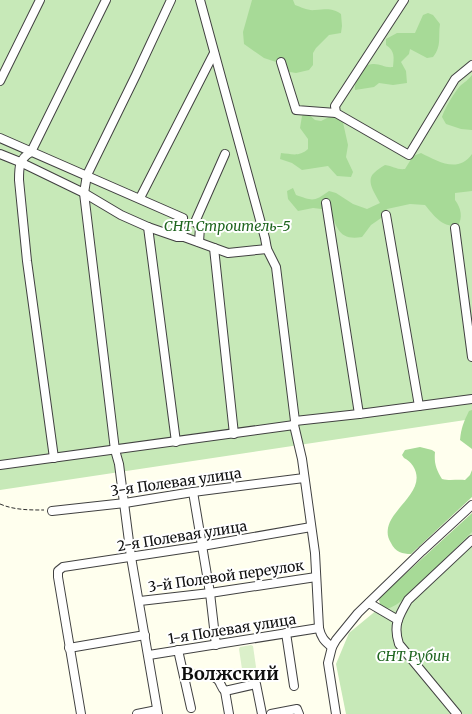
<svg xmlns="http://www.w3.org/2000/svg" width="472" height="714" font-family="Merriweather,serif">
  <style>
    .green { fill: #c7e9b8 }
    .forest { fill: #a7da97 }
    .pitch { fill: #dbf0ca }
    .lines { fill: none; stroke-linecap: round; stroke-linejoin: round }
    .minor-casing { stroke: #414141; stroke-width: 10 }
    .path { stroke: #303030; stroke-width: 1; stroke-dasharray: 4 2; stroke-linecap: butt }
    .minor { stroke: #fff; stroke-width: 8 }
    .labels { text-anchor: middle; dominant-baseline: central; stroke-width: 4; stroke-linejoin: round; paint-order: stroke }
    .park-label { font-size: 14px; font-style: italic; fill: #1e651e; stroke: #fff }
    .street-label { font-size: 14px; fill: #0e0e0e; stroke: #fff }
    .district-label { font-size: 18px; font-weight: bold; fill: #0e0e0e; stroke: #fff }
  </style>
  <rect width="100%" height="100%" fill="#ffe"/>
  <g class="green">
    <path d="M0,0H472V419L0,490Z"/>
    <path d="M472,526V714H346L336,664L349,633L389,600Z"/>
  </g>
  <g class="forest">
    <path d="M252,0H293L295,5C301,7 308,11 315,10C326,10 330,7 341,14L342,26L341,33L329,35L316,48L313,53V65L309,70L296,73L290,72L276,62L264,58L244,44L243,32Z"/>
    <path d="M428,13L433,15L440,24C438,37 442,46 433,57L427,58L410,49L409,54L401,62L406,71L407,83L393,85L379,83L374,87L355,90C354,80 362,63 374,64C381,64 385,68 393,67C394,57 395,51 386,45V39L397,33H415L423,15Z"/>
    <path d="M472,75V130L461,129L446,124L442,117C445,108 454,93 460,86C465,82 468,80 472,75Z"/>
    <path d="M306,112L315,120L321,121L331,116L342,118L348,145L346,157L353,172L351,177L337,176L328,166L302,170L292,163L280,159L281,153C292,154 299,157 308,149V139L300,128L302,116Z"/>
    <path d="M421,153C437,161 458,174 472,154V191L455,193V200C461,208 463,217 458,226C442,227 435,217 425,205L410,204L387,209L384,216L371,225L362,237C339,241 337,228 330,210L313,208L298,211L288,199L287,191L293,188L296,195C313,201 314,202 329,191L336,193L353,204L367,209L380,203C376,195 365,181 374,173C377,170 381,167 385,165C393,166 397,170 405,169L413,156Z"/>
    <path d="M472,410V449L460,440C461,428 464,421 469,411Z"/>
    <path d="M420,447L432,450L435,452C434,463 436,469 442,479C450,481 457,479 465,480L470,475L472,470V497L411,554C403,554 395,552 391,543C388,538 387,534 388,528C392,507 428,490 413,466C410,462 408,460 404,458L402,455L405,450Z"/>
    <path d="M472,513V532L404,599C397,604 382,617 379,600L380,597Z"/>
  </g>
  <path class="pitch" d="M251,645L253,646L256,667L255,669L245,671L242,669L239,649L240,647Z"/>
  <g class="lines">
    <g class="minor-casing">
      <g id="minor">
        <path d="M200,0L265,238L267,249L276,267L295,421L294,425L302,459L315,553L319,628C321,637 324,641 332,647"/>
        <path d="M404,0L335,106L336,113L409,155L455,79L472,65"/>
        <path d="M281,62L296,110L336,113"/>
        <path d="M0,81L40,0"/>
        <path d="M0,138L183,218L180,228L181,233L184,237L228,253L267,249"/>
        <path d="M0,154L20,162L84,193L121,215L148,227L177,237H184"/>
        <path d="M140,198L214,53"/>
        <path d="M326,203L359,414"/>
        <path d="M386,215L419,406"/>
        <path d="M148,227L176,442"/>
        <path d="M455,228L472,357"/>
        <path d="M199,242L200,227L195,222L225,154"/>
        <path d="M214,248L234,434"/>
        <path d="M295,421L359,414L472,399"/>
        <path d="M54,458L27,261L19,180C19,167 19,159 31,152L106,0"/>
        <path d="M0,465L294,425"/>
        <path d="M193,492L210,593L216,645"/>
        <path d="M52,511L125,503L193,492L304,478"/>
        <path d="M140,601L210,593L316,577"/>
        <path d="M369,603L398,620"/>
        <path d="M286,633L294,686"/>
        <path d="M69,648L145,635"/>
        <path d="M178,650L191,708"/>
        <path d="M149,655L319,628"/>
        <path d="M184,675C193,675 212,673 218,680C221,683 221,688 225,691L256,684L262,714"/>
        <path d="M225,691L229,714"/>
        <path d="M81,714L58,577V571L63,567L202,546L311,527"/>
        <path d="M137,714L157,710"/>
        <path d="M158,714L131,557L119,464L115,450L84,193L87,175L136,75L171,0"/>
        <path d="M271,714L297,709L299,714"/>
        <path d="M336,714L328,663L332,647L336,640L358,613L422,551L472,505"/>
        <path d="M457,714L399,644C393,626 398,617 408,600L472,540"/>
      </g>
    </g>
    <path class="path" d="M0,504C14,510 29,510 44,510"/>
    <use href="#minor" class="minor"/>
  </g>
  <g class="labels">
    <g class="park-label">
      <text x="227" y="226">СНТ Строитель-5</text>
      <text x="413" y="656">СНТ Рубин</text>
    </g>
    <g class="street-label">
      <text transform="translate(176 482) rotate(-8)">3-я Полевая улица</text>
      <text transform="translate(182 536) rotate(-9)">2-я Полевая улица</text>
      <text transform="translate(226 576) rotate(-8)">3-й Полевой переулок</text>
      <text transform="translate(232 629) rotate(-9)">1-я Полевая улица</text>
    </g>
    <g class="district-label">
      <text x="230" y="673">Волжский</text>
    </g>
  </g>
</svg>
